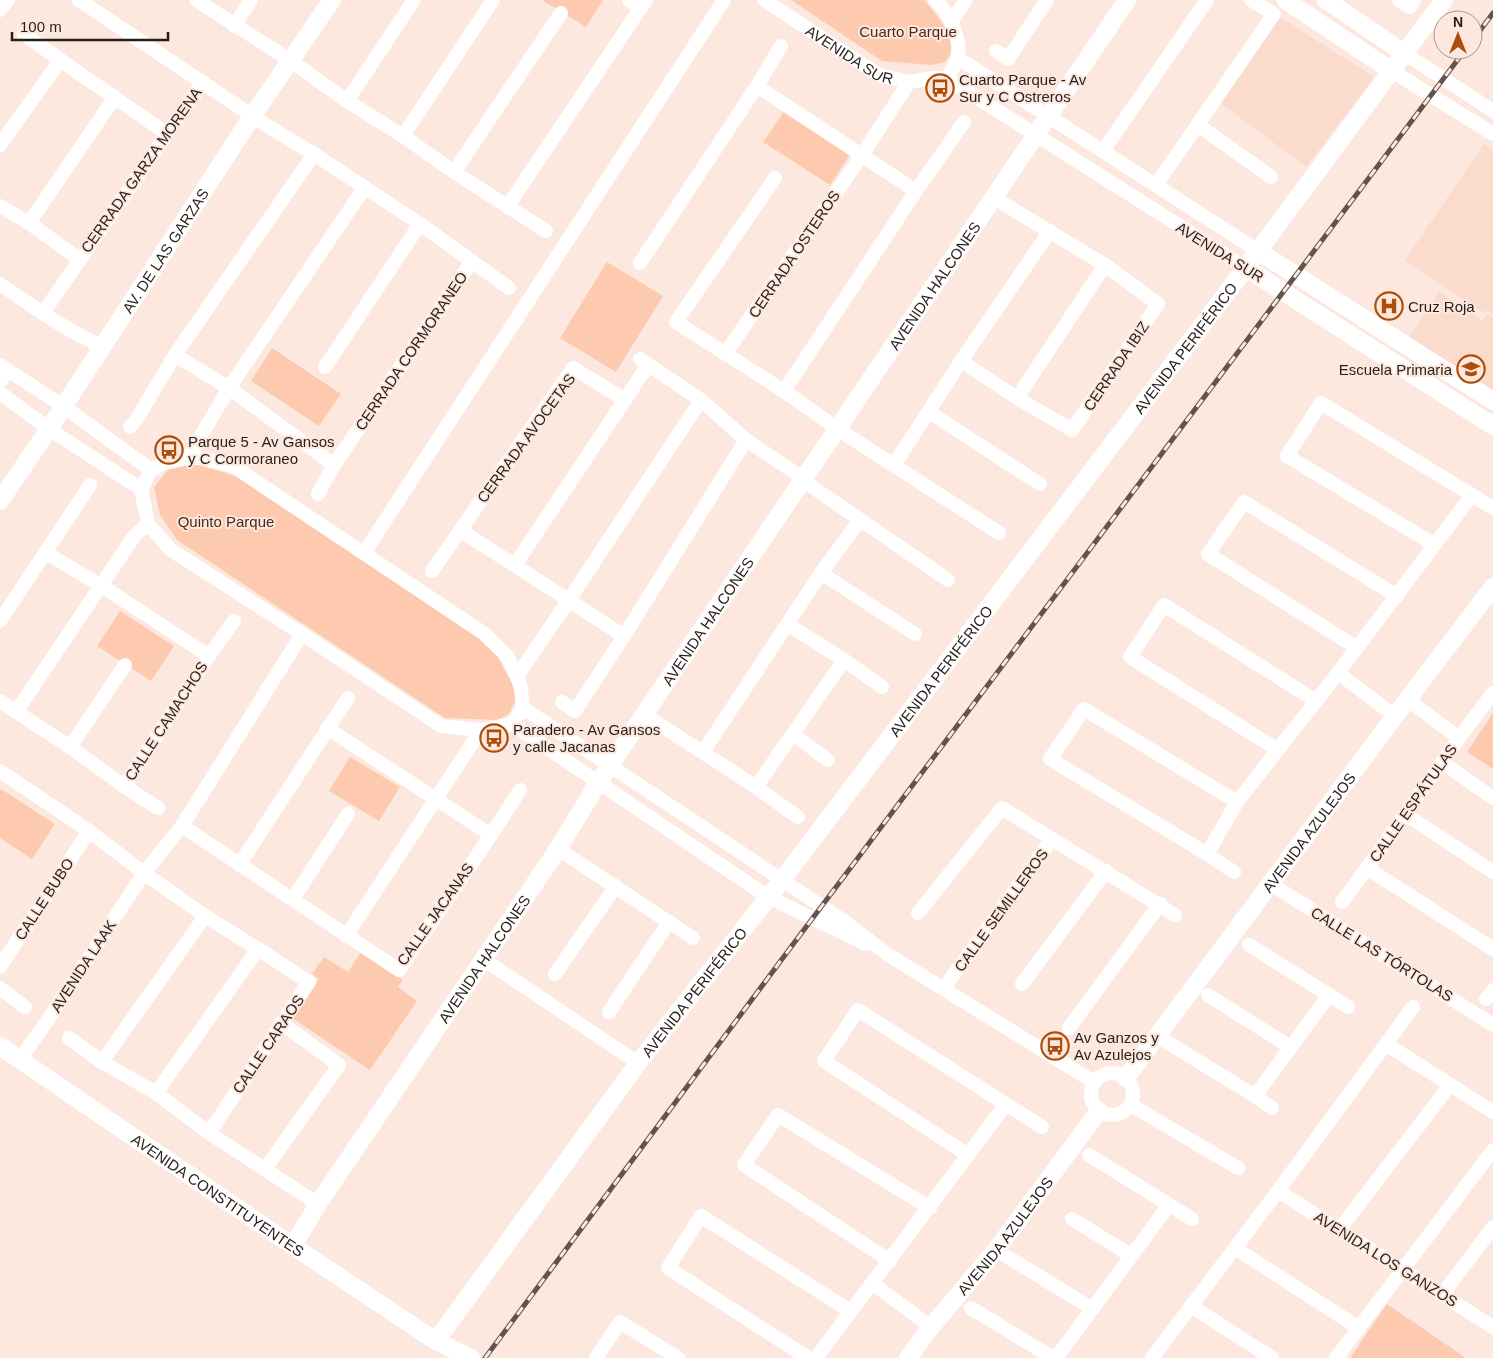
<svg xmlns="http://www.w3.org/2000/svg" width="1493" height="1358" font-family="Arial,sans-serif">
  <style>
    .built { fill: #fbdbcb }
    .green { fill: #fdcab0 }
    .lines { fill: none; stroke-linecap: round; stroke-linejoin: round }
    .minor { stroke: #fff; stroke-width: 14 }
    .major { stroke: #fff; stroke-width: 18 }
    .rail-casing { stroke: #60544e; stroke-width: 5 }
    .rail { stroke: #fce8de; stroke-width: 3; stroke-dasharray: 9; stroke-linecap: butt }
    .labels { text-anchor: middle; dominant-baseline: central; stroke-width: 4; stroke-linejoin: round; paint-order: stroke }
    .park-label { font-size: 15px; fill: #4e2916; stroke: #fce8de }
    .street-label { font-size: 15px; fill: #271e1a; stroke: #fce8de }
    .poi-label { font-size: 15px; fill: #271e1a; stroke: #fce8de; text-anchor: start }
  </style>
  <rect width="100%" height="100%" fill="#fce8de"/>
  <g class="built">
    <path d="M1280,17L1374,77L1306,167L1219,102Z"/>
    <path d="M1484,144L1493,150V315L1486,310L1484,313L1405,260Z"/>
    <path d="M1439,292L1482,321L1487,314L1493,317V397L1407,341Z"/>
  </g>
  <g class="green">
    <path d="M542,0H603L586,27Z"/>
    <path d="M791,0H924C933,11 956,36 951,51C950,55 947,59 945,62L931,65L882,61Z"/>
    <path d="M787,107L853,150L830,185L763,142Z"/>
    <path d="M607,262L663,296L616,372L560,338Z"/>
    <path d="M272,348L341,394L319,426L251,381Z"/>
    <path d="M194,464L240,477L479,639L497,656L515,689L516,699L509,714L497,720L445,718L177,540L160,515L154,487L168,470Z"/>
    <path d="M120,611L174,646L151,681L97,646Z"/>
    <path d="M1493,713V769L1467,752Z"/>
    <path d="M350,757L400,787L379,821L329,791Z"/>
    <path d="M1,789L55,824L32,859L0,838V791Z"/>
    <path d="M361,952L403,980L398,987L417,1001L370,1070L292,1018L319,979L312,974L324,957L348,972Z"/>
    <path d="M1387,1304L1466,1358H1350Z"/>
  </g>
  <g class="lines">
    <g class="minor">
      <path d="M79,0L269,127L314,154L420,224L509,288"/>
      <path d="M196,0L291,61L347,101L403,136L454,172L546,231"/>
      <path d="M629,0L641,8"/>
      <path id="s1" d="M764,0L879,75L909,82L933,78H946L1246,268"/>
      <path d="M935,0C949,12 961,39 958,57C957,64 950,72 946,78"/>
      <path d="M1399,0L1410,7L1414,0"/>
      <path d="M0,10L8,0"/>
      <path d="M951,22L966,0"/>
      <path d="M234,26L251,0"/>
      <path d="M24,34C70,68 119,100 166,133"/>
      <path d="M996,51L1008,59L1047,0"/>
      <path d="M1404,53L1493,111"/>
      <path d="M958,58L1258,251"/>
      <path d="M1392,71L1493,134"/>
      <path d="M757,86L916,191"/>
      <path d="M347,101L414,0"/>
      <path d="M1198,125L1271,177"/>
      <path d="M403,136L493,0"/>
      <path d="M0,145L60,61"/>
      <path d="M1103,151L1207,0"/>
      <path d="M454,172L561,13"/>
      <path d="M775,178L676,322L784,391L845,434L999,533"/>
      <path d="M1156,185L1274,14L1251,0"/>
      <path d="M0,206L29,223L79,259"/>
      <path d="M507,207L646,0"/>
      <path d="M29,223L115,97"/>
      <path d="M640,263L757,86L781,46"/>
      <path d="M0,284C33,306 66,331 102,346"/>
      <path d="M43,313L203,82"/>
      <path d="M725,354L862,155L909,82"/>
      <path d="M175,355L229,388L334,465"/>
      <path d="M640,359L701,400L746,440L794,472L814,488L948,580"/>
      <path d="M961,361L1017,398L1072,430L1158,304L1105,265L994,198"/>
      <path d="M0,365L63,406L151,470"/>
      <path d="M325,367L420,224"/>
      <path d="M0,381L8,371"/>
      <path d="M784,391L916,191L964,122"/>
      <path d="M0,393L49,429L141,489"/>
      <path d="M1017,398L1105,265"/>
      <path d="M929,412L1040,484"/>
      <path d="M130,427L136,420L175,355L314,154"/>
      <path d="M188,458H201L233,466L485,634L507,656L517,676L521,688L523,708L512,724L481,730L441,726L302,634L171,550L148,524L141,489L151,470L168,461Z"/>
      <path d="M188,458L229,388L365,187"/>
      <path d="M894,465L961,361L1050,231"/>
      <path d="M318,494L334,465L472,261"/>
      <path d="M460,530L624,636"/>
      <path d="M1435,545L1287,456L1321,403L1493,508"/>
      <path d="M46,553L100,585L209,656"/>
      <path d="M364,553L724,0"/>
      <path d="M515,565L648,365"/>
      <path d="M432,571L573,368L625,400"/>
      <path d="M821,573L915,634"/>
      <path d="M0,621L90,485"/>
      <path d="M787,624L844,660L882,687"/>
      <path d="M1357,648L1208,554L1244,502L1397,596"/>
      <path d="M1338,673L1395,716"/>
      <path d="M517,676L569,600L701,400"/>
      <path d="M1493,693L1459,738L1367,868L1493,949"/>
      <path d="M1408,700L1459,738"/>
      <path d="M0,701L70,747L124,786L158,808"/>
      <path d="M562,702L575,711L624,636L746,440"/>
      <path d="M523,708L844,921L887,954L1094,1082"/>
      <path d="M16,712L135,535L148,524"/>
      <path d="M645,715L756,787L798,817"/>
      <path d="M512,724L768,897L866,944"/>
      <path d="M327,728L491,835"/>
      <path d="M793,734L828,760"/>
      <path d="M70,747L125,665"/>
      <path d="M1278,750L1130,657L1164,605L1316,701"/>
      <path d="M703,752L821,573L860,520"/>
      <path d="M1442,762L1493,798"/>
      <path d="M0,771L89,831L144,873L205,916L258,949L309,982L209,1133"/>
      <path d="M124,786L209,656L234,621"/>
      <path d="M756,787L844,660"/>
      <path d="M1405,814L1493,872"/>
      <path d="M182,826L399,970L491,835L520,790"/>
      <path d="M558,849L693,938"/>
      <path d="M1207,854L1237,802L1338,673L1472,495"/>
      <path d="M239,865L348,698"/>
      <path d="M1234,872L1199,849L1050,759L1084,709L1237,802"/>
      <path d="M1271,884L1493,1025"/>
      <path d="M293,899L348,814"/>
      <path d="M1342,902L1367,868"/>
      <path d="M918,913L1002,808L1175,915"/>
      <path d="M346,936L481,730"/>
      <path d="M483,959L638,1063"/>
      <path d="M0,967L89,831"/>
      <path d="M555,974L616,886"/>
      <path d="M1022,984L1106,871"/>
      <path d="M0,988L25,1007"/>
      <path d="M944,988L1052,839"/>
      <path d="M1208,995L1290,1047"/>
      <path d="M1329,995L1348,1007"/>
      <path d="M1486,999L1493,990"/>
      <path d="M609,1012L669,922"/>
      <path d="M1069,1028L1160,904"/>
      <path d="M1156,1037L1167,1042L1255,1096L1329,995L1249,945"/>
      <path d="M69,1038L102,1062L156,1093L209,1133L318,1204"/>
      <path d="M1386,1044L1493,1112"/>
      <path d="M20,1059L47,1021L144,873L182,826L302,634"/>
      <path d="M102,1062L205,916"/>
      <circle cx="1112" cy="1094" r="21"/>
      <path d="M156,1093L258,949"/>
      <path d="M1255,1096L1272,1108"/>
      <path d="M1131,1105L1238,1168"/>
      <path d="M968,1155L824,1061L858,1010L1042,1127"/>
      <path d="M1089,1155L1192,1219"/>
      <path d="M265,1169L339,1065L281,1023"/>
      <path d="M1278,1191L1493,1327"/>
      <path d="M1072,1219L1132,1256"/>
      <path d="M1339,1230L1450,1085"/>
      <path d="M1235,1248L1359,1328"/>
      <path d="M996,1250L1093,1309"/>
      <path d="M890,1261L744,1165L778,1115L930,1208"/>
      <path d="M872,1283L931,1327"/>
      <path d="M1442,1295L1493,1227"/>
      <path d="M1191,1306L1272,1358"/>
      <path d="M971,1308L1053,1358"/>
      <path d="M596,1358L620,1322L678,1358"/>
      <path d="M808,1358L668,1268L701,1216L850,1311"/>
      <path d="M816,1358L1006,1104"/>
      <path d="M1056,1358L1169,1205"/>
      <path d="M1152,1358L1278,1191L1413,1007"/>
      <path d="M1336,1358L1493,1150"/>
    </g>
    <g class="major">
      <path d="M1285,0L1392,71"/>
      <path d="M1326,0L1404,53"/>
      <path d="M1258,251L1493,401"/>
      <path d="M1246,268L1493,426"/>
      <path id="s2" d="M0,501L49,429L253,115L332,0"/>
      <path id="s3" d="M0,1046L293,1246L436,1341L471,1358"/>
      <path id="s4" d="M1126,1078L1395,716L1493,587"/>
      <path id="s5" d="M293,1246L318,1204L558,849L598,783L1127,0"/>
      <path id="s6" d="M436,1341L638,1063L782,880L1235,282L1444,0"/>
      <path id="s7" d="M908,1358L931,1327L996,1250L1099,1111"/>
    </g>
    <g class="rail-casing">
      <g id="rail">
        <path d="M1473,40L1493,13"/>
        <path d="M485,1358L794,943L1465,50"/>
      </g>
    </g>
    <use href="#rail" class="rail"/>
  </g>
  <defs>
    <g id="bus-ring" transform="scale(1.4375)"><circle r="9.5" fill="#fce8de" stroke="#ae4d07" stroke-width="1.5"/><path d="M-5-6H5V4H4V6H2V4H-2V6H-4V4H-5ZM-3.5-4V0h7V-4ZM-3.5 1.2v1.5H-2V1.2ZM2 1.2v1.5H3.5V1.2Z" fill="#ae4d07"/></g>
    <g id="hospital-ring" transform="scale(1.4375)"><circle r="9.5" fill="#fce8de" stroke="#ae4d07" stroke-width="1.5"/><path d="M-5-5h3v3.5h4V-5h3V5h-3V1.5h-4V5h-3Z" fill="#ae4d07"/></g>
    <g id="school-ring" transform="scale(1.4375)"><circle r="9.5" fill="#fce8de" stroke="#ae4d07" stroke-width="1.5"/><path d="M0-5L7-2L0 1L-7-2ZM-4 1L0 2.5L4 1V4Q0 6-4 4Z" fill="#ae4d07"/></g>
  </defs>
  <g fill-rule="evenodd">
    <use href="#bus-ring" x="940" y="88"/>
    <use href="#hospital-ring" x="1389" y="306"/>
    <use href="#school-ring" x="1471" y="369"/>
    <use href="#bus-ring" x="169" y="450"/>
    <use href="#bus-ring" x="494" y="738"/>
    <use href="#bus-ring" x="1055" y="1046"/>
  </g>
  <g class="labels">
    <g class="park-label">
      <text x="908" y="31">Cuarto Parque</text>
      <text x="226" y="521">Quinto Parque</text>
    </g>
    <g class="street-label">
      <text stroke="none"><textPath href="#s1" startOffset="102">AVENIDA SUR</textPath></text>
      <text transform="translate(141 170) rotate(-55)">CERRADA GARZA MORENA</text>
      <text stroke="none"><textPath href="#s2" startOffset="300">AV. DE LAS GARZAS</textPath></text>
      <text transform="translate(1220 252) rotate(32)">AVENIDA SUR</text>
      <text transform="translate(794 254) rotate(-56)">CERRADA OSTEROS</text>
      <text stroke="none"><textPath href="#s5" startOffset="1155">AVENIDA HALCONES</textPath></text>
      <text stroke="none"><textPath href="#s6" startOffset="1244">AVENIDA PERIFÉRICO</textPath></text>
      <text transform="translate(411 351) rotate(-56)">CERRADA CORMORANEO</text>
      <text transform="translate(1116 366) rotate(-56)">CERRADA IBIZ</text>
      <text transform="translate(526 438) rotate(-54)">CERRADA AVOCETAS</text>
      <text stroke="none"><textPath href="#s5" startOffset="750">AVENIDA HALCONES</textPath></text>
      <text stroke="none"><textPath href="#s6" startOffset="839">AVENIDA PERIFÉRICO</textPath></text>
      <text transform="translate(166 721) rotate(-57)">CALLE CAMACHOS</text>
      <text transform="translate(1413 803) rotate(-55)">CALLE ESPÁTULAS</text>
      <text stroke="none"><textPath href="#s4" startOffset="306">AVENIDA AZULEJOS</textPath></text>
      <text transform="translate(44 899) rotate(-57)">CALLE BUBO</text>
      <text transform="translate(1001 910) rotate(-54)">CALLE SEMILLEROS</text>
      <text transform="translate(435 914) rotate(-55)">CALLE JACANAS</text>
      <text transform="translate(1382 954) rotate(32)">CALLE LAS TÓRTOLAS</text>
      <text stroke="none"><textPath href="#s5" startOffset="345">AVENIDA HALCONES</textPath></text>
      <text transform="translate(83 966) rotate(-57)">AVENIDA LAAK</text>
      <text stroke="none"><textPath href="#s6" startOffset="434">AVENIDA PERIFÉRICO</textPath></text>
      <text transform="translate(268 1044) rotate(-56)">CALLE CARAOS</text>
      <text stroke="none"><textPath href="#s3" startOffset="264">AVENIDA CONSTITUYENTES</textPath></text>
      <text stroke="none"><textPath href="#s7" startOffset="156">AVENIDA AZULEJOS</textPath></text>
      <text transform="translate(1386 1259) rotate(32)">AVENIDA LOS GANZOS</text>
    </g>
    <g class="poi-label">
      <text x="959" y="79">Cuarto Parque - Av<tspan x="959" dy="17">Sur y C Ostreros</tspan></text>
      <text x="1408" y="306">Cruz Roja</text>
      <text x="1452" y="369" text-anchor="end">Escuela Primaria</text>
      <text x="188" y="441">Parque 5 - Av Gansos<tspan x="188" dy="17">y C Cormoraneo</tspan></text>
      <text x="513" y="729">Paradero - Av Gansos<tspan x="513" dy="17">y calle Jacanas</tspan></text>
      <text x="1074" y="1037">Av Ganzos y<tspan x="1074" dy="17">Av Azulejos</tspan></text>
    </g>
  </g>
  <g transform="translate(1458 35)"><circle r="24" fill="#fce8de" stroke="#a79790"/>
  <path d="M0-4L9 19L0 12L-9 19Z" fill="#ae4d07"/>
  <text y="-8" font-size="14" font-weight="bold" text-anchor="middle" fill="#271e1a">N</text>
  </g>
  <path d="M12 32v8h156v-8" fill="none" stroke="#271e1a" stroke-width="2.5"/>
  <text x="20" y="32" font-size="15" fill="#271e1a" stroke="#fce8de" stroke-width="4" paint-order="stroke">100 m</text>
</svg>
